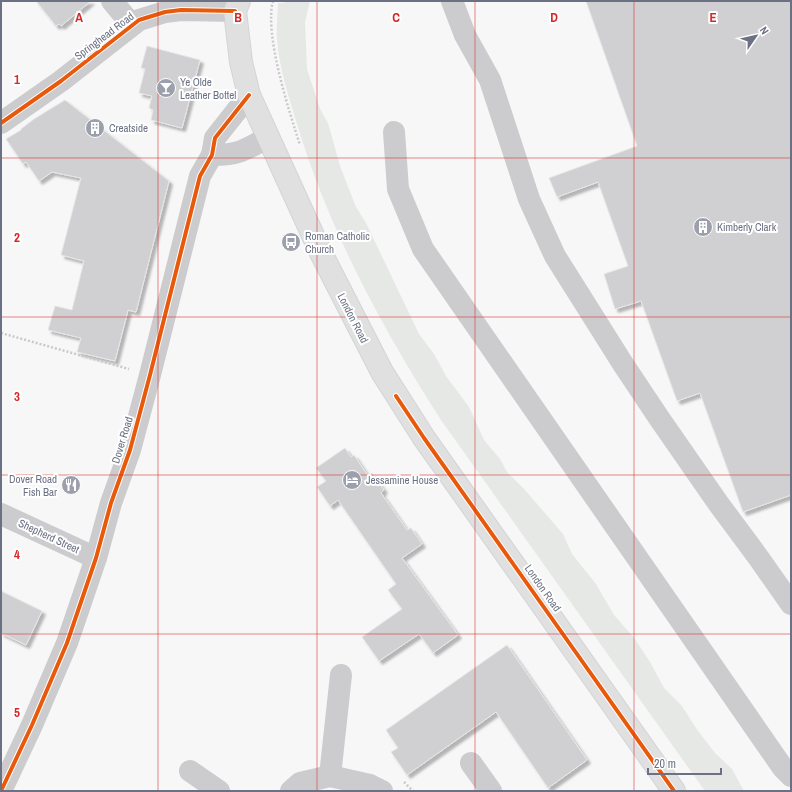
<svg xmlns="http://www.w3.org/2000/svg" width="792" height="792" font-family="'Archivo Narrow',sans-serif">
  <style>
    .green { fill: #e5e8e4 }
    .building { fill: #d0d0d2; stroke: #e6e6e6; filter: url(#shadow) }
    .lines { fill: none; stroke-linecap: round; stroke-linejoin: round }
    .major-casing { stroke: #d3d4d5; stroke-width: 24 }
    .path { stroke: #c9c9cb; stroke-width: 2.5; stroke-dasharray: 2 2; stroke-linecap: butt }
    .minor { stroke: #ccccce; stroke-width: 22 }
    .major { stroke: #e0e0e1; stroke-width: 22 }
    .cycleway-casing { stroke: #fff; stroke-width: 6 }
    .cycleway { stroke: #e8590c; stroke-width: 4 }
    .grid { fill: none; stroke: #d62828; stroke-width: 1; stroke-opacity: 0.55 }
    .labels { text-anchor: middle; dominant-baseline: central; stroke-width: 4; stroke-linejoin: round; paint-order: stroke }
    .street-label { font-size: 11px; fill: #6b7183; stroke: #fff }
    .poi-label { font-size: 11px; fill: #6b7183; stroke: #fff; text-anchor: start }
    .grid-label { font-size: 13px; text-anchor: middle; font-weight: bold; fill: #d62828; stroke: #fff; stroke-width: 4; stroke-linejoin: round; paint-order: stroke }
  </style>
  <defs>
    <filter id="shadow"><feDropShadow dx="3.5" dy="3.5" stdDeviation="1" flood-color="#0004"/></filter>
  </defs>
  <rect width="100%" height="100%" fill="#f7f7f7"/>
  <path class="green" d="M286,1H310L305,22L307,69L320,109L328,123L340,166L356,207L366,223L419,334L434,354L446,376L469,407L484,440L500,459L507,472L525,490L563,534L572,554L596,584L614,615L635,639L650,662L664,688L682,706L698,731L715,753L732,769L744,791H705L441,420C382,328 329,230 297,124C289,97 279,68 277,39C276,27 278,15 278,3H284Z"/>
  <g class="building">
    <path d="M36,1H91L61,26L59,24L56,26Z"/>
    <path d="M586,1H791V495L743,512L700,393L677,401L641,301L615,309L604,274L628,266L598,182L557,197L549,178L637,146Z"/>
    <path d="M147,46L200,60L182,128L151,120L153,110L149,108L152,96L139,93L145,69L141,68Z"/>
    <path d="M65,100L169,181L136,312L128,310L115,361L77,352L81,338L48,330L55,306L72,310L84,261L61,255L81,178L52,172L39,181L26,162L23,164L6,139L21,130V129L34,119Z"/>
    <path d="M345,448L351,457L354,455L368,476L372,473L384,490L381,493L407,530L411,528L422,544L402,558L458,635L433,653L419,634L379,661L362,637L402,609L388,590L396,584L338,500L330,506L317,487L326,481L316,468Z"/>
    <path d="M1,591L42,611L26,645L1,633Z"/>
    <path d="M507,645L587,760L548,788L496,712L407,775L391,752L398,748L386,730Z"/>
  </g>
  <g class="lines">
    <g class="major-casing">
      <path id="major" d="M239,1L235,11L241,62L249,95L321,253L382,372L424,438L674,791"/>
    </g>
    <g class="path">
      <path d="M273,1C264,34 289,111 300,145"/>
      <path d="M1,333L129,369"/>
      <path d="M404,782L413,791"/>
    </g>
    <g class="minor">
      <path d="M112,1L132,25"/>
      <path d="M452,1L465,35L490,80L529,199L555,256L623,364L659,418L718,503L758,557L791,604"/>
      <path d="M1,123L61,81L139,20L165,12L181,10L235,11"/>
      <path d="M394,132L398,189L423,249L783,768L791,776"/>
      <path d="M212,155C238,155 246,150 268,137"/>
      <path d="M1,514L96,558"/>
      <path d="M471,763L491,791"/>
      <path d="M190,771L219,791"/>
      <path d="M330,776L341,675"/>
      <path d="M1,791L32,725L67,643L96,558L111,503L130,450L150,375L200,176L212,155L215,138L249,95"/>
      <path d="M291,791L300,783L330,776L370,785L382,791"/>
    </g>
    <use href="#major" class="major"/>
    <g class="cycleway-casing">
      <g id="cycleway">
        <path d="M1,123L61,81L139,20L165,12L181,10L235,11"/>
        <path d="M396,396L424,438L674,791"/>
        <path d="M1,791L32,725L67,643L96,558L111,503L130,450L150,375L200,176L212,155L215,138L249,95"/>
      </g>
    </g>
    <use href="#cycleway" class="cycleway"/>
  </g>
  <path class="grid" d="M158,1V791M317,1V791M475,1V791M634,1V791M1,158H791M1,317H791M1,475H791M1,634H791"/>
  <defs>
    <g id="bar-disc" transform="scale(1)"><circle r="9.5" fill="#9ca0ac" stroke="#fff"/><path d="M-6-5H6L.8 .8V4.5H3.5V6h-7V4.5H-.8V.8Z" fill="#fff"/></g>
    <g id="building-disc" transform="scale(1)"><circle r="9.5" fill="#9ca0ac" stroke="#fff"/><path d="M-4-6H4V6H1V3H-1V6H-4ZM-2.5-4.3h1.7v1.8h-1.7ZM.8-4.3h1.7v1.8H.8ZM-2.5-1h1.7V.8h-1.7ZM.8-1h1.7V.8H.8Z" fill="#fff"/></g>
    <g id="bus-disc" transform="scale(1)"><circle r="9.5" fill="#9ca0ac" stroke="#fff"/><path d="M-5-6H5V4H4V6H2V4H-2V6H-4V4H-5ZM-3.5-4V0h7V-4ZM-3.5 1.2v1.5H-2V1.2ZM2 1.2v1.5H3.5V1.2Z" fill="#fff"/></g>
    <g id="hotel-disc" transform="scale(1)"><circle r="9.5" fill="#9ca0ac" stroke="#fff"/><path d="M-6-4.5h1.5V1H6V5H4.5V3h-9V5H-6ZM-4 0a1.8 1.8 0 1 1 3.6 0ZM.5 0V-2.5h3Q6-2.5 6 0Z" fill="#fff"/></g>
    <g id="restaurant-disc" transform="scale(1)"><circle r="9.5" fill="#9ca0ac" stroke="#fff"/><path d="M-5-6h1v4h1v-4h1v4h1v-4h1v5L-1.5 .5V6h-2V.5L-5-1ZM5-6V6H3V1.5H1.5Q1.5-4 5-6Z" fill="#fff"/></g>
  </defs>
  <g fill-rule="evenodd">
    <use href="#bar-disc" x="166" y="88"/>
    <use href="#building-disc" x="95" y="128"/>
    <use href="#building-disc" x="703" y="227"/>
    <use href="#bus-disc" x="291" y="242"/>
    <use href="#hotel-disc" x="352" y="480"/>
    <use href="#restaurant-disc" x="71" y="485"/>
  </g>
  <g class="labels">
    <g class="street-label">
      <text transform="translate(104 36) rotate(-37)">Springhead Road</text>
      <text transform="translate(353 318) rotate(63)">London Road</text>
      <text transform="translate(122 440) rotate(-73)">Dover Road</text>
      <text transform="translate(49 536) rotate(25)">Shepherd Street</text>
      <text transform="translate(543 588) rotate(55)">London Road</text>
    </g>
    <g class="poi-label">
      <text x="180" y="82">Ye Olde<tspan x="180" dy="13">Leather Bottel</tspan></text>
      <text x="109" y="128">Creatside</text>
      <text x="717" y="227">Kimberly Clark</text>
      <text x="305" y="236">Roman Catholic<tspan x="305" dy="13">Church</tspan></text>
      <text x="57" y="479" text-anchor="end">Dover Road<tspan x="57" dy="13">Fish Bar</tspan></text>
      <text x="366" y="480">Jessamine House</text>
    </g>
  </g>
  <g class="grid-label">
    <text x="79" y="22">A</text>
    <text x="238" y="22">B</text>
    <text x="396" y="22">C</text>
    <text x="554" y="22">D</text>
    <text x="713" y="22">E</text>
    <text x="17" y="84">1</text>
    <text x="17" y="242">2</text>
    <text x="17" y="401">3</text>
    <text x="17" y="559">4</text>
    <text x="17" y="717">5</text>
  </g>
  <rect width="792" height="792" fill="none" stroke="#6b7183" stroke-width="4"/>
  <g transform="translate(756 36) rotate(56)" stroke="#ffffff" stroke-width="3" paint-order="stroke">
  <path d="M0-3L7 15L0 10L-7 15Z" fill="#6b7183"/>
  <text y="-6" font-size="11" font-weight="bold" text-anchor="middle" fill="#6b7183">N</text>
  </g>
  <path d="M648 768v6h73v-6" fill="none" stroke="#6b7183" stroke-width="2"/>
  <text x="654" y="768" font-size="12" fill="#6b7183" stroke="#ffffff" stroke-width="3" paint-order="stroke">20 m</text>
</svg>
